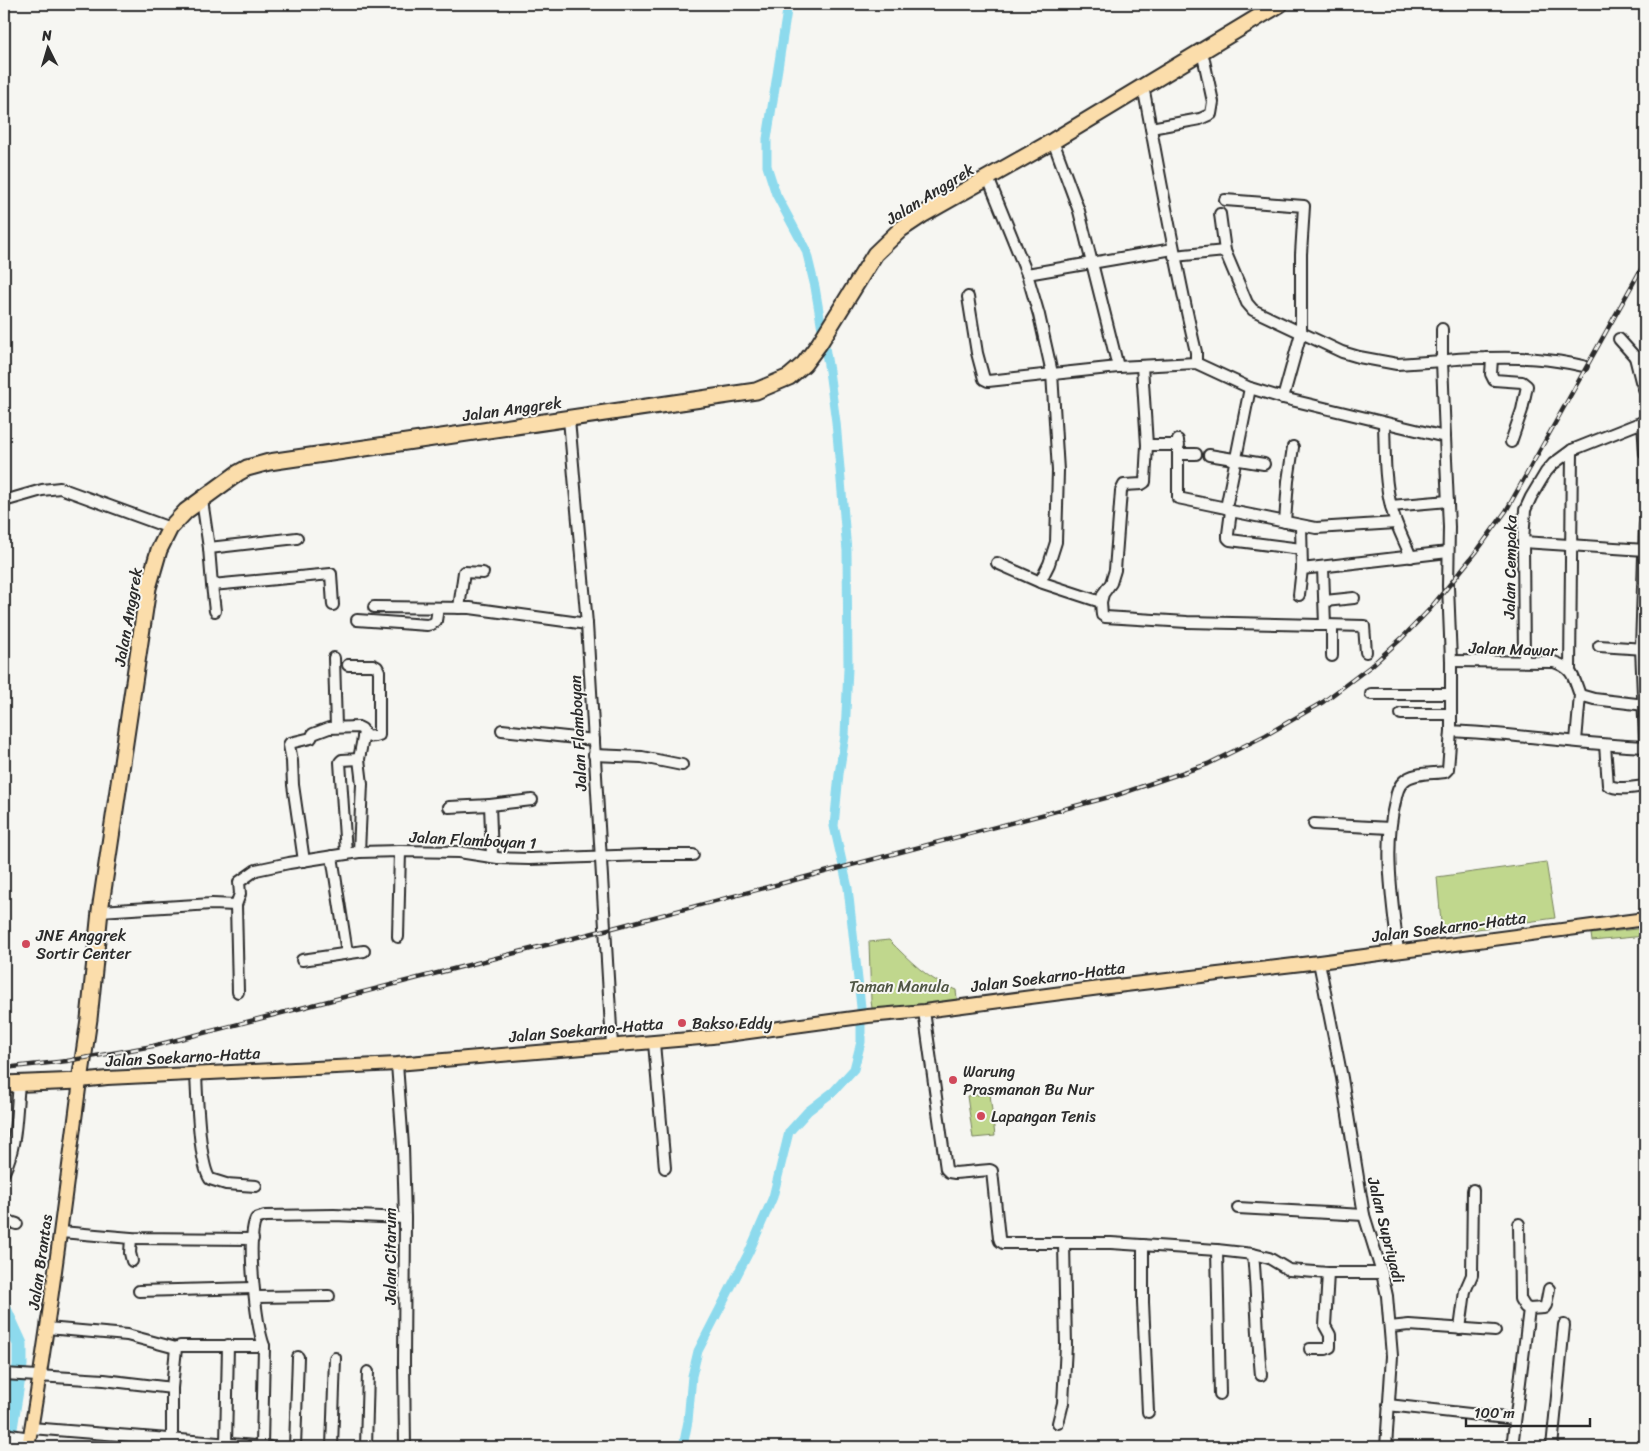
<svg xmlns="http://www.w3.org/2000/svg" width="1649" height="1451" font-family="Sriracha,sans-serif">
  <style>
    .green { fill: #c0d78d; stroke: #76815c }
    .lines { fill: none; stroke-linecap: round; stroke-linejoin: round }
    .canal { stroke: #8ddaed; stroke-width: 9 }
    .river { stroke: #8ddaed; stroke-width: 15 }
    .minor-casing { stroke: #2b2b2b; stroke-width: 14 }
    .major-casing { stroke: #2b2b2b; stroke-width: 16 }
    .highway-casing { stroke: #2b2b2b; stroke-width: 19 }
    .minor { stroke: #f6f6f2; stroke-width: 10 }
    .major { stroke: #fbddab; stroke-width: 12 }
    .highway { stroke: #fbddab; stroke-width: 15 }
    .rail-casing { stroke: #2b2b2b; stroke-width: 4.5 }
    .rail { stroke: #f6f6f2; stroke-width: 2.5; stroke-dasharray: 8; stroke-linecap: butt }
    .poi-dot { fill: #d1495b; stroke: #f6f6f2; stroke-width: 2 }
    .labels { text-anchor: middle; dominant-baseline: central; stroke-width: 4; stroke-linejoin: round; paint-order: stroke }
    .street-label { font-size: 16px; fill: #2b2b2b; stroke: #f6f6f2 }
    .poi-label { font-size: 16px; fill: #2b2b2b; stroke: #f6f6f2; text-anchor: start }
    .park-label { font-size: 16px; fill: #505644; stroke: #f6f6f2 }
  </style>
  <rect width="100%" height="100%" fill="#f6f6f2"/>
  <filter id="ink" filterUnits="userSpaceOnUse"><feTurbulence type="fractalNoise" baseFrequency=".02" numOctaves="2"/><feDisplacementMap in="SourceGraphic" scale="10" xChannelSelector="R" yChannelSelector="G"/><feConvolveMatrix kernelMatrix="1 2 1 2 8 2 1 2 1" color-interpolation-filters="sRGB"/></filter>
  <g filter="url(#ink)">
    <g class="green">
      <path d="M1546,862L1555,918L1442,934L1437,877Z"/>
      <path d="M1645,928V936L1592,941L1591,934Z"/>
      <path d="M889,940C909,960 929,981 956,990L958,1006L873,1015L871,1001L869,942Z"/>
      <path d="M990,1094L995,1136L973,1138L967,1096Z"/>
    </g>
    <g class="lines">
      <path class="canal" d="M683,1447L688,1421L692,1376L698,1351L749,1252L773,1197L789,1132L808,1111L834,1091L854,1069L861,1042V1007L848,888L834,826L839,774L845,736L848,668L847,551L836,422L829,371L815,287L806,250L776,194L767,166V139L788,4"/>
      <path class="river" d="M4,1309L20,1344V1365L7,1447"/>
      <g class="minor-casing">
        <g id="minor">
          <path d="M1143,86C1160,175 1175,264 1196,352V363"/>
          <path d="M1151,128L1200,119L1211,114L1213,102L1202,51"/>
          <path d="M1053,141L1079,211L1118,367"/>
          <path d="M988,178L1027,274L1039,315L1052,373L1058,471L1056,542L1049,564L1040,582"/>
          <path d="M1225,200L1304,206L1301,254V333L1283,398"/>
          <path d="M1220,214L1225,251"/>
          <path d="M1174,256L1225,251L1247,303L1253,310L1342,352L1359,357L1397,364L1442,361L1445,437"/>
          <path d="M1027,274L1173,249"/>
          <path d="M968,297L977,353L984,379L988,381L1118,367L1196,363L1250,388L1283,398L1445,437L1449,527L1448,586L1451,661V731C1516,734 1580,744 1645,747"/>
          <path d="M1442,329V361C1456,358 1471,358 1485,358C1520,357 1549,358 1583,366"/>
          <path d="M1619,339L1635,357"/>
          <path d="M1645,357H1635L1641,381L1645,391"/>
          <path d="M1492,358L1491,374L1494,380L1522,382L1527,386L1522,410L1511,442"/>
          <path d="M1250,388L1226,508L1231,511L1316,528L1396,523"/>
          <path d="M569,419L587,624L612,1045"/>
          <path d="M1643,422L1645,453"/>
          <path d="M1384,424C1385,451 1384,479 1391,506C1395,524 1404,540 1411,557"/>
          <path d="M1178,440V498L1226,508"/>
          <path d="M1147,445H1179"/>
          <path d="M1179,454H1196"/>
          <path d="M1209,455L1264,464"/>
          <path d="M202,500L209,548L212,585L331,574L333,605"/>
          <path d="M4,501L42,490L60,488L170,528"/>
          <path d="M1391,506L1448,501"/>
          <path d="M1231,511L1228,534V538L1230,540L1301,549"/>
          <path d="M1285,522L1288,481L1293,447"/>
          <path d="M1645,525L1641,648L1645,742"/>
          <path d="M1301,526L1302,569L1448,552"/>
          <path d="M1523,542L1645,550"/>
          <path d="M209,548L297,538"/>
          <path d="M997,563L1040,582L1101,602L1102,615L1105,617L1187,622L1319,625H1325L1323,567"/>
          <path d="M212,585L215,611"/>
          <path d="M1299,595L1302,569"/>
          <path d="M1325,601L1354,598"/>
          <path d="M1101,602L1103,594L1111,583L1115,570L1121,491L1124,485L1142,484L1145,482L1147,445L1142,366"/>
          <path d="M374,607L470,608L587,624"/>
          <path d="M459,608L464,572L483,573"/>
          <path d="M357,620L427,625L432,624L436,621L438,608"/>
          <path d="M1325,625L1364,626L1366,652"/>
          <path d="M1332,626V656"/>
          <path d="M1599,646L1645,649"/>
          <path d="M334,658L336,727"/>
          <path d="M1451,661L1554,662C1574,669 1573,677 1580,695L1594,699L1645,705"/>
          <path d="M1524,661L1523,542L1525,510L1531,497L1546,472L1553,464L1572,450L1645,421"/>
          <path d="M348,665H373L377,667L379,671V735L375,736L363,737"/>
          <path d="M1570,671L1572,450"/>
          <path d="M1371,694H1451"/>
          <path d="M1401,714H1451"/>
          <path d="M502,730L594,740"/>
          <path d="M1576,741L1580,695"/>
          <path d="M1605,745L1608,785C1618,791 1635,787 1645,786"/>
          <path d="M594,755L642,757L682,765"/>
          <path d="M449,807L490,805"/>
          <path d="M1314,824L1390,828"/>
          <path d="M346,853L340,762L342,760L359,759"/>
          <path d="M332,856L347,953"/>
          <path d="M492,856L490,805L532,800"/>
          <path d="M304,861L293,785L292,761L289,745L290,743L311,738L313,734L329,728L358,727L362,729L364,733L359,759L362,784L359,852"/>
          <path d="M236,905L238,992"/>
          <path d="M100,911L212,904L236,905L240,894L239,882L256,870L289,863L359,852L400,851L459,852L498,858L529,859L645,855H693"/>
          <path d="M398,937L400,851"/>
          <path d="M1398,952C1393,903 1383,850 1395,802C1396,795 1398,786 1404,781C1413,772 1433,774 1445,772L1448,769L1451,731"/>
          <path d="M302,960L364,951"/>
          <path d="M1319,962L1342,1078L1364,1215L1382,1273L1387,1296L1392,1356L1386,1447"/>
          <path d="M924,1011L946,1169L949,1172L955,1173L990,1170L992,1171L999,1238L1000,1241L1003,1243H1111L1217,1250L1253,1254L1269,1258L1289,1270L1328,1273H1382"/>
          <path d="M654,1043L665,1168"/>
          <path d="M397,1064L403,1146L405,1218L404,1363L405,1447"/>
          <path d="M196,1074C197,1095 199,1164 210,1179L226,1184L256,1186"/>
          <path d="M4,1172C17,1146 16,1113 19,1084"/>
          <path d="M1238,1208L1364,1215"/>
          <path d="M4,1220L17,1224"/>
          <path d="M1519,1224L1520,1299L1525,1307L1529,1309"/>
          <path d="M61,1232L131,1238L253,1239"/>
          <path d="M131,1238L130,1253L132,1261"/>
          <path d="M1143,1245V1302L1148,1412"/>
          <path d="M1217,1250L1220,1394"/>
          <path d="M1253,1254C1257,1294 1257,1334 1261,1375"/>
          <path d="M139,1291L253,1288"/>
          <path d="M255,1297L329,1296"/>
          <path d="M1390,1327L1409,1325L1495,1331"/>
          <path d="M47,1328L127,1335L176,1348"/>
          <path d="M1460,1329L1465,1291L1472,1275L1473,1190"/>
          <path d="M1310,1349H1326L1330,1347V1335L1325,1326L1328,1273"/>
          <path d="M4,1374L104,1380L172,1388"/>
          <path d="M1388,1405L1515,1419"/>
          <path d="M1058,1423L1063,1403L1066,1345L1064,1243"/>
          <path d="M31,1428L269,1447"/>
          <path d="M4,1434L30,1438"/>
          <path d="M172,1438V1388L176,1348L180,1346H264C256,1324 246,1239 256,1219L265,1216L334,1215L405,1218"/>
          <path d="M226,1445L228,1345"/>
          <path d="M262,1446L264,1346"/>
          <path d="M295,1447L298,1357"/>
          <path d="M332,1447L335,1358"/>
          <path d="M366,1447L368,1372"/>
          <path d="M1512,1447L1529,1309L1544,1308L1546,1305L1549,1289"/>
          <path d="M1552,1447L1564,1325"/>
        </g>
      </g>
      <g class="major-casing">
        <path id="major" d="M28,1447C49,1326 64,1203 80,1081L107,1078L397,1064L712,1037L868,1016L924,1011L1100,988L1319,962L1645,919"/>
      </g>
      <g class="highway-casing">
        <path id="highway" d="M4,1084L80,1081L89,1019L100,911L148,588L159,550L170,528L186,511L238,473L247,468L269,462L756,391L789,377L804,364L819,344L875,254L901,229L922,215L1053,141L1280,4"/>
      </g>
      <use href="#minor" class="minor"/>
      <use href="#major" class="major"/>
      <use href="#highway" class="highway"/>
      <g class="rail-casing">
        <path id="rail" d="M4,1068L67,1061L153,1046L605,930L1117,795L1208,764L1266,735L1323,702L1371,666L1402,638L1429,610L1477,551L1506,511L1645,262"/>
      </g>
      <use href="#rail" class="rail"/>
    </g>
  </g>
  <g class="poi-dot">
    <circle cx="26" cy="944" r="5"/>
    <circle cx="682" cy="1023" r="5"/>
    <circle cx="953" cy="1080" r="5"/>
    <circle cx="981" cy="1116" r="5"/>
  </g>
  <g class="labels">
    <g class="street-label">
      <text transform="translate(930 194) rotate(-32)">Jalan Anggrek</text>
      <text transform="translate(512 409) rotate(-8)">Jalan Anggrek</text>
      <text transform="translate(1510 567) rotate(-89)">Jalan Cempaka</text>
      <text transform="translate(128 617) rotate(-80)">Jalan Anggrek</text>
      <text transform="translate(1513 649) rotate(2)">Jalan Mawar</text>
      <text transform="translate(578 733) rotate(-93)">Jalan Flamboyan</text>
      <text transform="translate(473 840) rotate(3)">Jalan Flamboyan 1</text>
      <text transform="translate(1449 927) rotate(-7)">Jalan Soekarno-Hatta</text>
      <text transform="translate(1048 977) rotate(-7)">Jalan Soekarno-Hatta</text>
      <text transform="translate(586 1030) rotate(-5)">Jalan Soekarno-Hatta</text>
      <text transform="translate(183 1057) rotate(-3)">Jalan Soekarno-Hatta</text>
      <text transform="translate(1386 1230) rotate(76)">Jalan Supriyadi</text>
      <text transform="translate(390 1256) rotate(-90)">Jalan Citarum</text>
      <text transform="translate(40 1262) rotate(-82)">Jalan Brantas</text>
    </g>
    <g class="poi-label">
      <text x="36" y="935">JNE Anggrek<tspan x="36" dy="18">Sortir Center</tspan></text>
      <text x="692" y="1023">Bakso Eddy</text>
      <text x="963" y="1071">Warung<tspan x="963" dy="18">Prasmanan Bu Nur</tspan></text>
      <text x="991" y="1116">Lapangan Tenis</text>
    </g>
    <g class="park-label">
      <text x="899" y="986">Taman Manula</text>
    </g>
  </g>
  <rect width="1649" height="1451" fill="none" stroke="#f6f6f2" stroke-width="20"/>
  <rect x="10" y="10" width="1629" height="1431" fill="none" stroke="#2b2b2b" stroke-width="2" filter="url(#ink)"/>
  <g transform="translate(48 48) rotate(355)" stroke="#f6f6f2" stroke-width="4" paint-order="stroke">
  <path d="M0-4L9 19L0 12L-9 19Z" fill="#2b2b2b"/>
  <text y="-8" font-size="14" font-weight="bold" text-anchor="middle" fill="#2b2b2b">N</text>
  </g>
  <path d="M1466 1418v8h124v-8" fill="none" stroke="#2b2b2b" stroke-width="2.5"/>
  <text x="1474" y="1418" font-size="15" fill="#2b2b2b" stroke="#f6f6f2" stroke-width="4" paint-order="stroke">100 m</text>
</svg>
